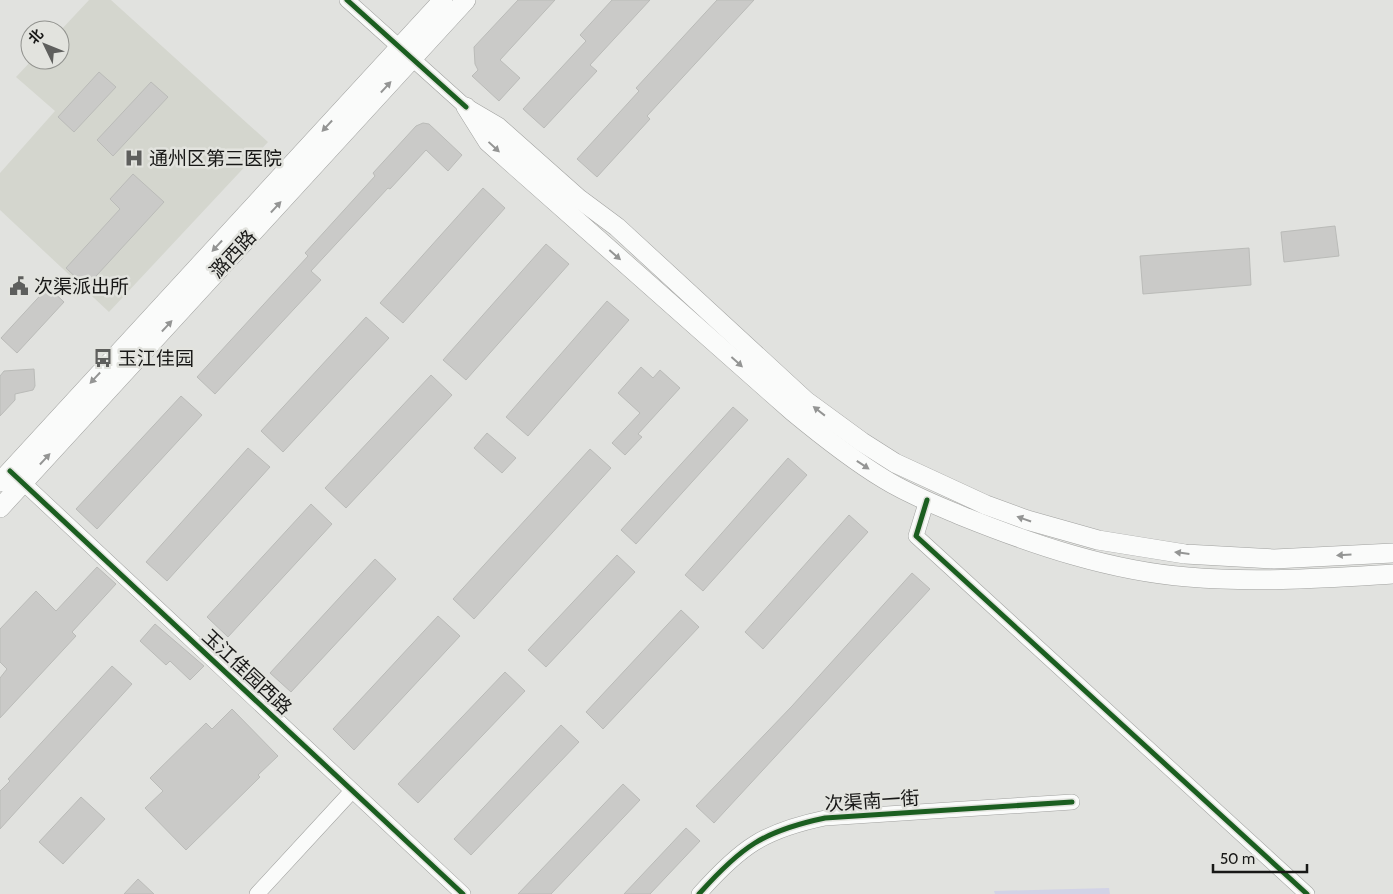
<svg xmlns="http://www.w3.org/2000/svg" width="1393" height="894" font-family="Cabin,'Noto Sans SC',sans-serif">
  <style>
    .built { fill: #d4d6ce }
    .green { fill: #d2d3e6 }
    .building { fill: #cacac8; stroke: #babbb8 }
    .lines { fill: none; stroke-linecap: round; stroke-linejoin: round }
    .minor-casing { stroke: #a0a19f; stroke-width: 16 }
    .major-casing { stroke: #a0a19f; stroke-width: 20 }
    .minor { stroke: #fafbfa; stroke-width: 15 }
    .major { stroke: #fafbfa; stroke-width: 19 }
    .cycleway-casing { stroke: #e2e3de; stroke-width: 8 }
    .cycleway { stroke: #1b5e20; stroke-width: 5 }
    .oneway { fill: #949594 }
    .labels { text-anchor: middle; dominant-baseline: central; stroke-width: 5; stroke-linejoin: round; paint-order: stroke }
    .poi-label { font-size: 19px; fill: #181817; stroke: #e2e3de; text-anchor: start }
    .street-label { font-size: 19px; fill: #181817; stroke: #e2e3de }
  </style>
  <rect width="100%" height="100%" fill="#e1e2df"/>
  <path class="built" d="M89,0H111L268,142L109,312L0,210V173L55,111L16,77L32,60H60V31Z"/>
  <path class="green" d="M1109,888L1110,894H995L994,891Z"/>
  <g class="building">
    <path d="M518,0H555L500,60L520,78L499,101L472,76L478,70L475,64L474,47Z"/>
    <path d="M612,0H650L590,65L597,71L544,128L523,109L586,41L580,35Z"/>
    <path d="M717,0H754L647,116L650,119L597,177L577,159L639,91L636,88Z"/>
    <path d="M99,72L116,87L74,132L58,117Z"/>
    <path d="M151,82L168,97L113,156L97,140Z"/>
    <path d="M423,123L429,124L462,155L448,171L426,150L390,189L388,188L311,271L321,280L215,394L197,377L308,256L305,253L375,176L373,173L416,126Z"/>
    <path d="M133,174L164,202L86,287L66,268L120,209L110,199Z"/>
    <path d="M483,188L505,208L403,323L380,303Z"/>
    <path d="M1335,226L1339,256L1284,262L1281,232Z"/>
    <path d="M546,244L569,264L466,380L443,360Z"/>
    <path d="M1249,248L1251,285L1143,294L1140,256Z"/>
    <path d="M48,287L64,302L17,353L1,338Z"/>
    <path d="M607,301L629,320L528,436L506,417Z"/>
    <path d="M366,317L389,338L283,452L261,431Z"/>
    <path d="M641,367L653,378L660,370L680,388L638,434L642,437L625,455L612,443L640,413L618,393Z"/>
    <path d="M34,369L35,386L33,390L15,394V400L0,416V376L4,371Z"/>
    <path d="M431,375L452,395L346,508L325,488Z"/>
    <path d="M181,396L202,415L97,529L76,509Z"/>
    <path d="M733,407L748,420L636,544L621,530Z"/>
    <path d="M487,433L516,458L502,473L474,448Z"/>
    <path d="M248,448L270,467L167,581L146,562Z"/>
    <path d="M590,449L611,468L474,619L453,599Z"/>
    <path d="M788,458L807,475L703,591L685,575Z"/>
    <path d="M311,504L332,524L228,637L207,617Z"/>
    <path d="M849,515L868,532L763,649L745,632Z"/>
    <path d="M617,555L635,572L546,667L528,650Z"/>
    <path d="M375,559L396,579L291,692L270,673Z"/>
    <path d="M97,567L116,584L72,632L76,636L0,718V678L7,669L0,662V629L36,591L56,611Z"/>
    <path d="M912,573L930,589L714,823L696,806L792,706Z"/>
    <path d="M681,610L699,627L603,729L586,712Z"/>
    <path d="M438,616L460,636L354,750L333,729Z"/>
    <path d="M155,624L204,666L190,680L170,661L166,665L140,641Z"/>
    <path d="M112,666L132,684L0,829V791L10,781L8,779Z"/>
    <path d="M505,672L525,691L418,803L398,784Z"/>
    <path d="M232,709L278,756L258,775L260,777L186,850L145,808L163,791L150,778L206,723L212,729Z"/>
    <path d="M561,725L579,742L471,855L454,839Z"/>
    <path d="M623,784L640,800L551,894H518Z"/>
    <path d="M81,797L105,819L63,864L39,842Z"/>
    <path d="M686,828L700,841L650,894H624Z"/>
    <path d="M138,879L154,894H124Z"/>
  </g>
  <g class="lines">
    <g class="minor-casing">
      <g id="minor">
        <path d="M347,0L466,107"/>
        <path d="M15,475L463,894"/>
        <path d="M927,500L916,536L1307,894"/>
        <path d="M257,894L352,791"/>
        <path d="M699,894C741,847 763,831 825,818L1072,802"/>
      </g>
    </g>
    <g class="major-casing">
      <g id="major">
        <path d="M466,107L488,142L792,411C821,435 851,459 884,479C908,494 936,505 962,516C1034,545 1111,571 1188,577C1256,583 1325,578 1393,574"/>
        <path d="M469,110L498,127L578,198L617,227L806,401L862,442L895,463L986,505L1027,520L1098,540L1185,554L1274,559L1393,553"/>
        <path d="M0,482L443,0"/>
        <path d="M0,508L466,0"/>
      </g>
    </g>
    <use href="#minor" class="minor"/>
    <use href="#major" class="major"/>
    <g class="cycleway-casing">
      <g id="cycleway">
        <path d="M347,0L466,107"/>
        <path d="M10,471L463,894"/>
        <path d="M927,500L916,536L1307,894"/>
        <path d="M699,894C741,847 763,831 825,818L1072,802"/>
      </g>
    </g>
    <use href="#cycleway" class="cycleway"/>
  </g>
  <defs><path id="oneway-solid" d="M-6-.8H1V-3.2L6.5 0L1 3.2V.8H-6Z" transform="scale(1.25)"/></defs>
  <g class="oneway">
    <use href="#oneway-solid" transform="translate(386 87) rotate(-47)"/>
    <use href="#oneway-solid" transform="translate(327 126) rotate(133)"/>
    <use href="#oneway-solid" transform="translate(494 147) rotate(43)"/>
    <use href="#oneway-solid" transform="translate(276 207) rotate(-47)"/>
    <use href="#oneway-solid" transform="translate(217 246) rotate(133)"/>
    <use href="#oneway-solid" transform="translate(615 255) rotate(41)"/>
    <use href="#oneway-solid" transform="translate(167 326) rotate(-47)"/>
    <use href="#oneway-solid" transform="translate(737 362) rotate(42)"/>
    <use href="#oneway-solid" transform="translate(95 378) rotate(133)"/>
    <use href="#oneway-solid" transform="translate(819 411) rotate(-142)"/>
    <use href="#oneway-solid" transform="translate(45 459) rotate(-47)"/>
    <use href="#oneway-solid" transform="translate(863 465) rotate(34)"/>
    <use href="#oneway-solid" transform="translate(1024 519) rotate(-161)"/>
    <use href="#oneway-solid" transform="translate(1182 553) rotate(-173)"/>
    <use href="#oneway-solid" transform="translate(1344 555) rotate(177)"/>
  </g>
  <defs>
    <g id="hospital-bare" transform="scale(1.5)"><path d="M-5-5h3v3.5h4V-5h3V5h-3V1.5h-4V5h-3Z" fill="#5e5f5d" stroke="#e2e3de" stroke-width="2.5" paint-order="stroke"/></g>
    <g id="civic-bare" transform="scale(1.5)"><path d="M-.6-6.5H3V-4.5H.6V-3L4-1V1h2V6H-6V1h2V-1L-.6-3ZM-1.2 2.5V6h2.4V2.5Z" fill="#5e5f5d" stroke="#e2e3de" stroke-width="2.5" paint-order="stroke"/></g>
    <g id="bus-bare" transform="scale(1.5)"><path d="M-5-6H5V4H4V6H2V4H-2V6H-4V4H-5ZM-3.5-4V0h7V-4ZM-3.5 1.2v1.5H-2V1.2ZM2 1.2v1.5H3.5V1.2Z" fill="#5e5f5d" stroke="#e2e3de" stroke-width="2.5" paint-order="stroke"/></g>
  </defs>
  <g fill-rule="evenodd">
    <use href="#hospital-bare" x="134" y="158"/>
    <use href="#civic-bare" x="19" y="286"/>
    <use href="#bus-bare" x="103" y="358"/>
  </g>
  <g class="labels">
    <g class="poi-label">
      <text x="149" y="158">通州区第三医院</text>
      <text x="34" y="286">次渠派出所</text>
      <text x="118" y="358">玉江佳园</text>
    </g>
    <g class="street-label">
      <text transform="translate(233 254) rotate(-47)">潞西路</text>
      <text transform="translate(247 672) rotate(43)">玉江佳园西路</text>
      <text transform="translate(872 801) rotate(-4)">次渠南一街</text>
    </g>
  </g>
  <g transform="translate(45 45) rotate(313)"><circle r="24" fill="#e2e3de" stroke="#91928e"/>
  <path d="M0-4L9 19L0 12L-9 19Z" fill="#5e5f5d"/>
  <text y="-8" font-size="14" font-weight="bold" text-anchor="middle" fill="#181817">北</text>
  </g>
  <path d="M1213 864v8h94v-8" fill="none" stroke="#181817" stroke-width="2.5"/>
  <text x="1220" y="864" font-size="15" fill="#181817" stroke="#e2e3de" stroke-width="4" paint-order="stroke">50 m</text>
</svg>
